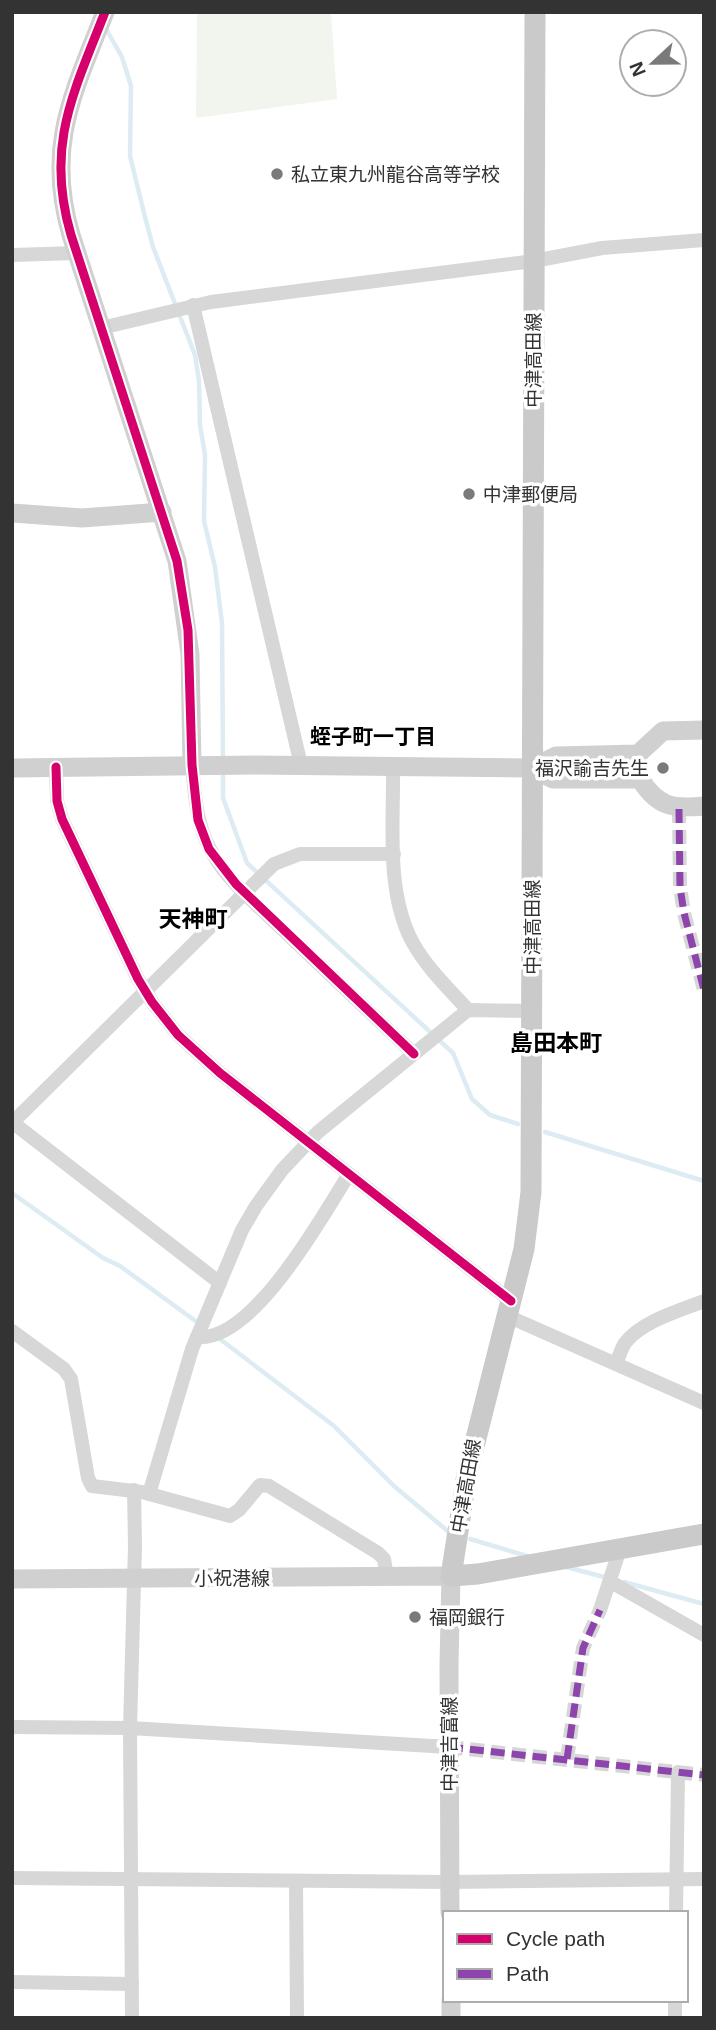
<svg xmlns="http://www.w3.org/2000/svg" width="716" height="2030" font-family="Arial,'Noto Sans JP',sans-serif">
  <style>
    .green { fill: #f1f5ed }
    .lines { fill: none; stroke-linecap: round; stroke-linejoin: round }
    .stream { stroke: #ddebf3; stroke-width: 4.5 }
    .street-tunnel { stroke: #d6d6d6; stroke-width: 14; stroke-dasharray: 14 7; stroke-linecap: butt }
    .street { stroke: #d7d7d7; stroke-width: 14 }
    .secondary { stroke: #d0d0d0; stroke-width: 19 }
    .primary { stroke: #cacaca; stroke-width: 21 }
    .quiet { stroke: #8e44ad; stroke-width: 7; stroke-dasharray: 14 7; stroke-linecap: butt }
    .cycleway-casing { stroke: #fff; stroke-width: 13 }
    .cycleway { stroke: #d6006c; stroke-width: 9 }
    .poi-dot { fill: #7a7a7a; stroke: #fff; stroke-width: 2.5 }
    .labels { text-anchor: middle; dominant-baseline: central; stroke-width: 7; stroke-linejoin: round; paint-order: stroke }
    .poi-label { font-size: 19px; fill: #333; stroke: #fff; text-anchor: start }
    .street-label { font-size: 19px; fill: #333; stroke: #fff }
    .neighbourhood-label { font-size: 21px; font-weight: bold; fill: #000; stroke: #fff }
    .quarter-label { font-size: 23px; font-weight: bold; fill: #000; stroke: #fff }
  </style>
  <rect width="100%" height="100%" fill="#fff"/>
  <path class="green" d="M197,12H331L337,99L196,118Z"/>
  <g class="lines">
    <g class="stream">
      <path d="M106,29L122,57L131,86L130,156L145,217L153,247L195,355L199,381L200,425L205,455L204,521L215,567L222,623L223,761"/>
      <path d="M223,769V798L247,863L453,1053L472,1099L490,1115L518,1124"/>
      <path d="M545,1132L704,1181"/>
      <path d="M12,1193L103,1258L120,1266L201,1325"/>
      <path d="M216,1336L334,1426L394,1486L450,1533"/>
      <path d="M470,1539L527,1556"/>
      <path d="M566,1567L608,1578"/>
      <path d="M624,1582L704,1604"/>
    </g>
    <g class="street-tunnel">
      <path d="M679,809L680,887L684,913L704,990"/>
      <path d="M449,1747L704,1775"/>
      <path d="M567,1759L583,1648L600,1610"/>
    </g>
    <g class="street">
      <path d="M12,255L77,253"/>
      <path d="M193,305L301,765"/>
      <path d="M101,328L211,302L534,261L602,248L704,240"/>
      <path d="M192,765C197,822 200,849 243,892L414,1054"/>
      <path d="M393,766C394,822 385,892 413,943C427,968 449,989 468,1010"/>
      <path d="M56,767L57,801L62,819L138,979L152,1002L178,1035L220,1073L511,1301"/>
      <path d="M12,1122L220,1283"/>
      <path d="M12,1123L274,864L300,854H394"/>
      <path d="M507,1316L704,1403"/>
      <path d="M12,1331L64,1369L71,1379L88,1478L92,1486L142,1492L230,1516L239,1510L260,1485L269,1486L378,1553L384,1559L387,1577"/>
      <path d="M197,1337C253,1343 323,1215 349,1174"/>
      <path d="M616,1364C619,1357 621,1349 625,1343C642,1321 679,1311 704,1301"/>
      <path d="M149,1494L192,1349L242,1230L256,1206L282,1170L318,1132L468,1010L532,1011"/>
      <path d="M611,1582L704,1635"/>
      <path d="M600,1610L620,1549"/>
      <path d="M12,1727L130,1728L449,1747"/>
      <path d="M12,1878L450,1882L704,1879"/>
      <path d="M296,1881L297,2018"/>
      <path d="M676,1913L678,1772"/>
      <path d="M12,1982L132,1984"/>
      <path d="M132,2018L130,1728L135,1546L134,1490"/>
      <path d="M675,2018V2000"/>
    </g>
    <g class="secondary">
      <path d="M105,12C73,94 45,146 71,235L177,561L190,654L192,765"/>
      <path d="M12,513L82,518L162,512"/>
      <path d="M12,768L255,765L532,768L556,756L638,754L663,731L704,730"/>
      <path d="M532,768L553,779H640C658,807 672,809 704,806"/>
      <path d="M12,1579L451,1576L449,1664L450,1913"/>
      <path d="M451,2000V2018"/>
    </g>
    <path class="primary" d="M535,12L531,1192L524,1249L467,1474L451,1576L478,1574L704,1534"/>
    <g class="quiet">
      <path d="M679,809L680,887L684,913L704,990"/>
      <path d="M449,1747L704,1775"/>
      <path d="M567,1759L583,1648L600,1610"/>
    </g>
    <g class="cycleway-casing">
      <g id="cycleway">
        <path d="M105,12C73,94 45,146 71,235L177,561L188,630L192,765L198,820L209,849L236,884L414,1054"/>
        <path d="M56,767L57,801L62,819L138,979L152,1002L178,1035L220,1073L511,1301"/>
      </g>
    </g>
    <use href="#cycleway" class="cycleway"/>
  </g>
  <g class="poi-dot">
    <circle cx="277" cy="174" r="7"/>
    <circle cx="469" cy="494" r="7"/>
    <circle cx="663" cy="768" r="7"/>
    <circle cx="415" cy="1617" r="7"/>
  </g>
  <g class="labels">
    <g class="poi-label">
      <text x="291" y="174">私立東九州龍谷高等学校</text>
      <text x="483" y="494">中津郵便局</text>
      <text x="649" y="768" text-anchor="end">福沢諭吉先生</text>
      <text x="429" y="1617">福岡銀行</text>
    </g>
    <g class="street-label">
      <text transform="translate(533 360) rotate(-90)">中津高田線</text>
      <text transform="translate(532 927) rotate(-90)">中津高田線</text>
      <text transform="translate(466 1486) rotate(-80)">中津高田線</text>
      <text x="232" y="1578">小祝港線</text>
      <text transform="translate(449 1744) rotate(-90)">中津吉富線</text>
    </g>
    <g class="neighbourhood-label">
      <text x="373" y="736">蛭子町一丁目</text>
    </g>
    <g class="quarter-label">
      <text x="193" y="919">天神町</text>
      <text x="556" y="1043">島田本町</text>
    </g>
  </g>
  <rect width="716" height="2030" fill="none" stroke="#333333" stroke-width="28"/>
  <rect x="443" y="1911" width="245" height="91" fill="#ffffff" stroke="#adadad" stroke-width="2"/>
  <rect x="457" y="1934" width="35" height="10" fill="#d6006c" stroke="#adadad" stroke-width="2"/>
  <text x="506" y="1946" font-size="21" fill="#333333">Cycle path</text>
  <rect x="457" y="1969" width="35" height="10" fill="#8e44ad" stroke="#adadad" stroke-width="2"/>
  <text x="506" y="1981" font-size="21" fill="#333333">Path</text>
  <g transform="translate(653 63) rotate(248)"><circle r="33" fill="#ffffff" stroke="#adadad" stroke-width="2"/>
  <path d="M0-5L12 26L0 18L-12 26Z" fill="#7a7a7a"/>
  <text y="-10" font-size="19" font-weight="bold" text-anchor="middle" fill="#333333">N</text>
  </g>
</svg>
